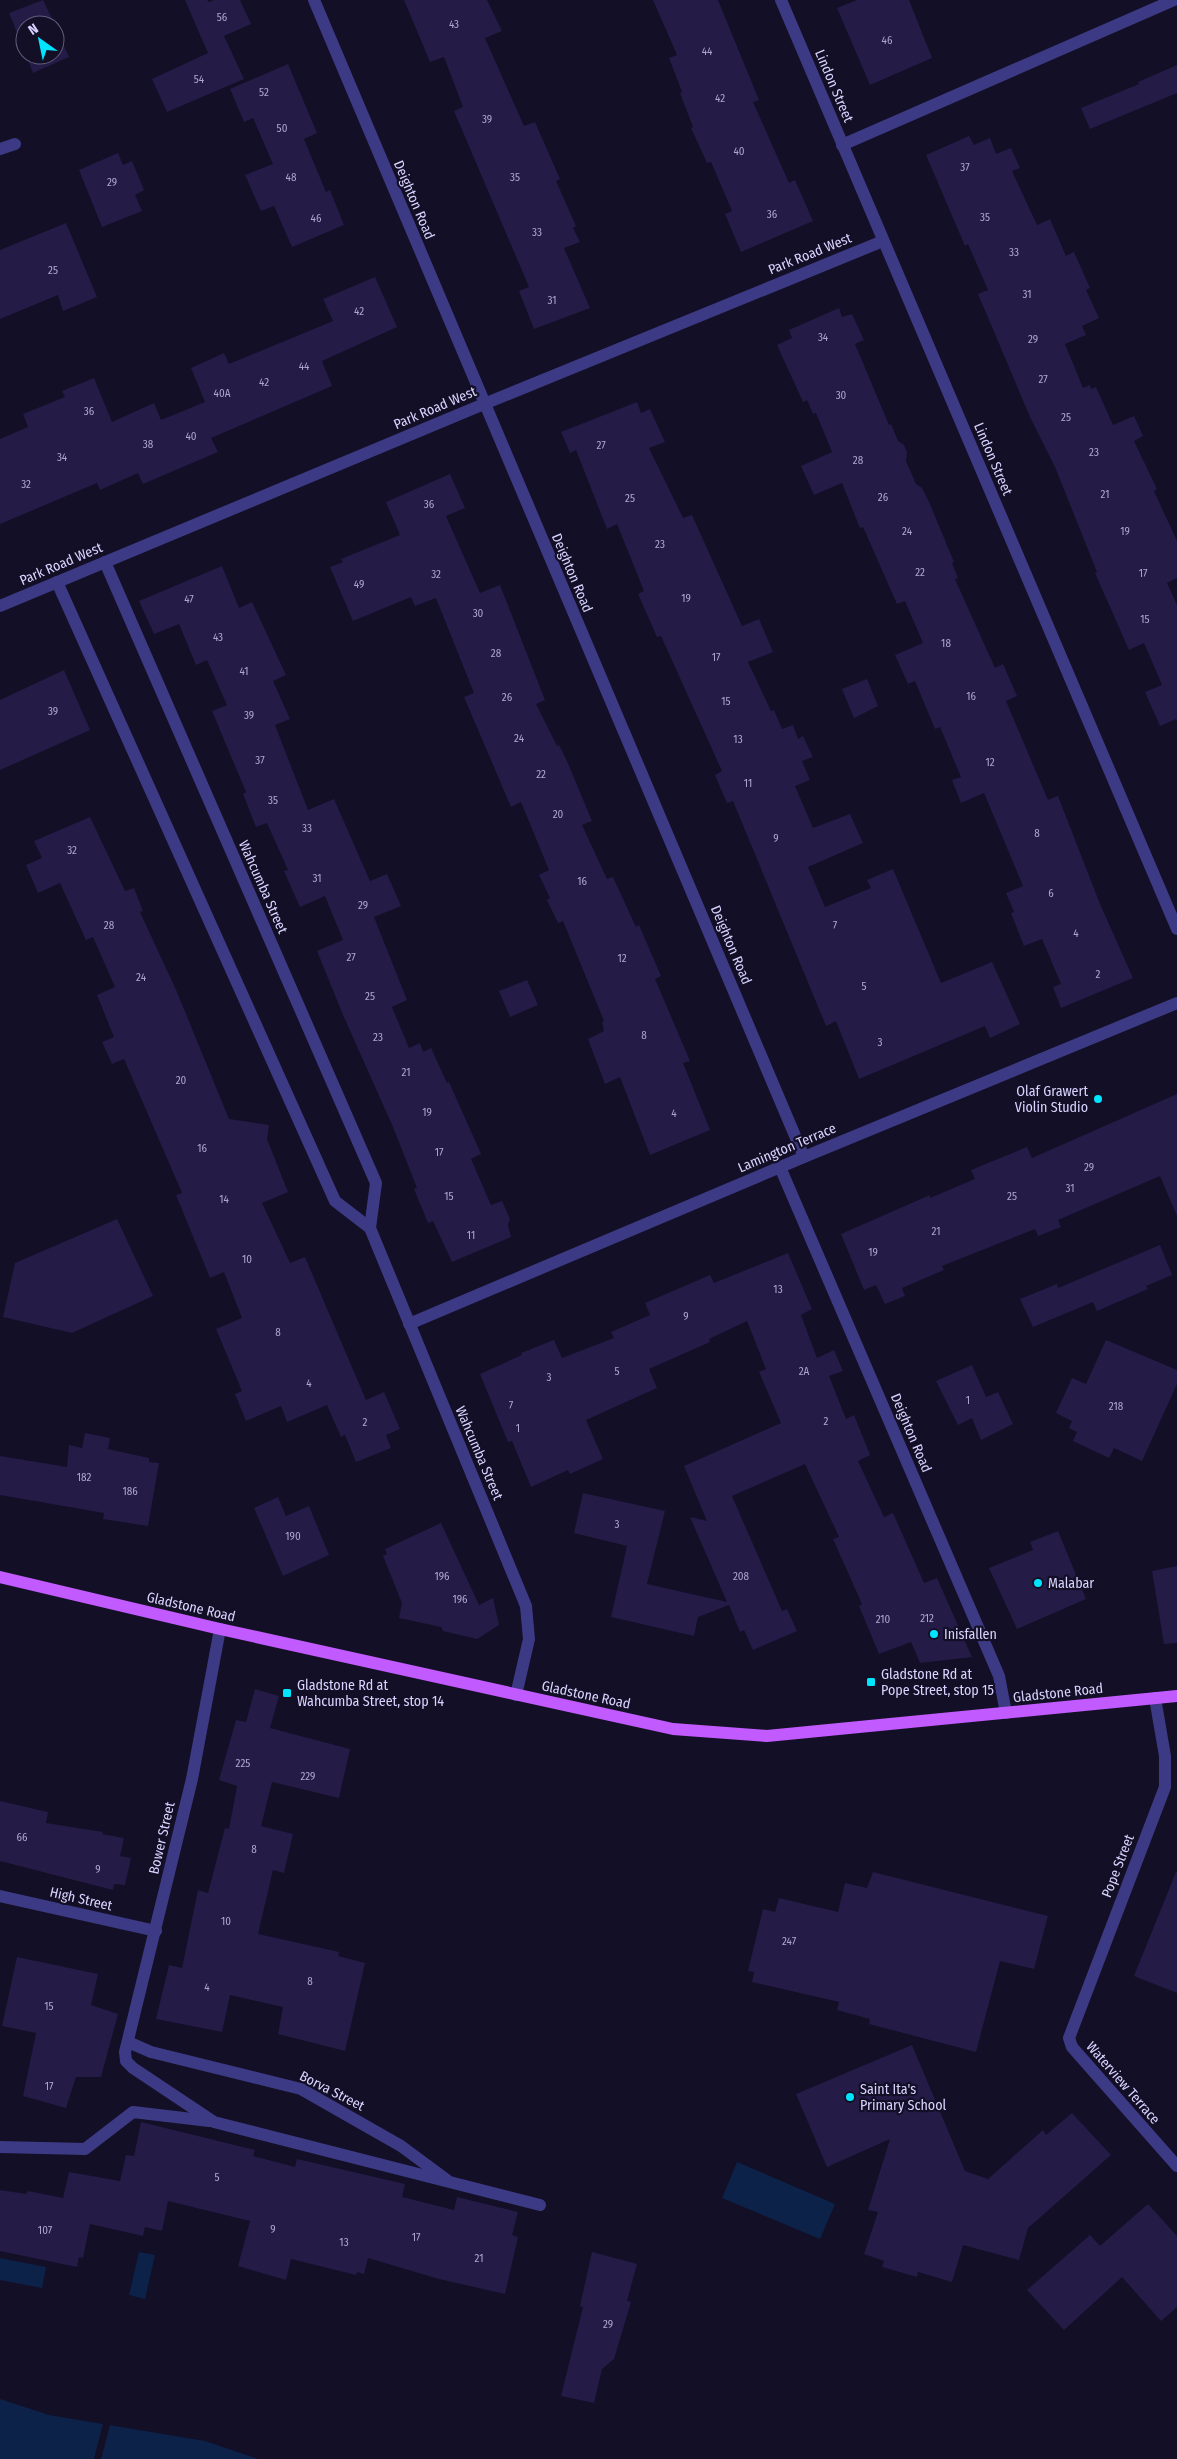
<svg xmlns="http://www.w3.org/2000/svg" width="1177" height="2459" font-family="'Fira Sans Condensed',sans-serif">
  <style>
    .water { fill: #0c2248 }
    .pier { fill: #130f26 }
    .building { fill: #241b47 }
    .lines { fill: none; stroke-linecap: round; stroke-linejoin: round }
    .minor { stroke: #3d3a85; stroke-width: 12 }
    .primary { stroke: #c25bff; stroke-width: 12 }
    .poi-dot { fill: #00e5ff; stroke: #130f26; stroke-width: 2 }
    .labels { text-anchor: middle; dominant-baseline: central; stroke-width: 4.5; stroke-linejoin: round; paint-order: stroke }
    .number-label { font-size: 11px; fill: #aca6d1 }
    .street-label { font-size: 14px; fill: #d9d4ff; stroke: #130f26 }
    .poi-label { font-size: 14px; fill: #d9d4ff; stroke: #130f26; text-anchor: start }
  </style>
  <rect width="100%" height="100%" fill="#130f26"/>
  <g class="water">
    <path d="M737,2162L835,2204L820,2239L722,2198Z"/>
    <path d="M139,2252L155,2255L145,2299L129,2295Z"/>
    <path d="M0,2258L46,2267L42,2288L0,2280Z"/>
    <path d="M0,2399L49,2415L205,2441L258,2459H0Z"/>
  </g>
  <path class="pier" d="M103,2423L110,2425L101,2459H94Z"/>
  <g class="building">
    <path d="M43,0L55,25H25V52L9,13Z"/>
    <path d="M185,0H207L209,2L214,0H240L251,24L224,36L244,79L167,112L152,79L208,53Z"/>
    <path d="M404,0H487L502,31L485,38L524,126L535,122L560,179L556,181L576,226L573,228L580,242L564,248L590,308L534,329L519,291L529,287L454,111L463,107L444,57L430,62Z"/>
    <path d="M653,0H718L759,100L753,102L789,183L795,180L813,221L741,252L725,214L732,211L711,162L707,163L691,128L693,127L680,93L682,92L669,58L677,55Z"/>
    <path d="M857,0H909L932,58L870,85L837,8Z"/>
    <path d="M55,26L69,57L33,73L26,55H55Z"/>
    <path d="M288,64L317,133L304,139L326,192L330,190L344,225L292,247L274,206L261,211L245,175L273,164L253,118L244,122L230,89Z"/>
    <path d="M1177,65V93L1090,129L1081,108L1139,84L1138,82Z"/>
    <path d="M969,136L974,145L990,138L996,154L1011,148L1020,168L1012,171L1037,225L1050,219L1066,256L1074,252L1090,288L1086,290L1099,318L1082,326L1086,335L1065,344L1083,388L1090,385L1091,389L1096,387L1113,425L1134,416L1143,436L1134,441L1157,489L1154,491L1177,541V578L1167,583L1177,605V721L1176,719L1160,726L1145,692L1162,685L1144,643L1129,650L1095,573L1097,572L1055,467L1030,417L978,294L988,290L968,244L965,246L926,155Z"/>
    <path d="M118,153L123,165L132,161L144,190L135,195L142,211L102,227L79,170Z"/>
    <path d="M66,223L97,297L63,311L58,295L0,319V250Z"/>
    <path d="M375,277L397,327L322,361L332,386L211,438L218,452L143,484L138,473L100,490L97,483L0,524V439L28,427L23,414L65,397L62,391L94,378L112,422L154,403L161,420L205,402L191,368L224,353L229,364L333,321L323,299Z"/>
    <path d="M839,308L842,317L852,314L864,340L855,344L889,425L891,424L898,441L904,445L907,452L906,461L916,484L922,488L929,502L954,562L952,563L958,578L955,579L995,668L1003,664L1017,696L1006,701L1048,800L1058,796L1100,904L1133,978L1061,1008L1053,987L1061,984L1042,939L1024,946L1011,913L1014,912L1006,893L1023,886L984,793L961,803L952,780L961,777L940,727L935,729L915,681L908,684L895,655L923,643L905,601L897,604L863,527L860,528L842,483L814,495L801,466L832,452L816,413L813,414L807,400L803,402L777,345L792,338L789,330Z"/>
    <path d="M637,402L641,413L650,409L665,442L649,448L683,518L692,515L742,626L759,619L773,652L748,662L771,711L774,710L782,729L793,725L798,739L803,736L813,757L802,761L810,780L795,786L813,828L850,814L863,843L808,867L825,907L871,888L867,880L893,869L941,983L992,962L1020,1024L990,1038L985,1026L859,1079L836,1021L826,1026L733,801L727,803L715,775L722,771L661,636L657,637L638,594L644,591L617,524L607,529L576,450L570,453L561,432Z"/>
    <path d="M450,474L465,508L446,516L480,593L500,585L545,700L536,704L557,746L559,745L567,761L592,821L582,825L607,879L613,877L636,927L639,925L661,976L655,979L690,1061L683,1063L710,1130L650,1155L620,1077L605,1084L588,1039L604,1031L602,1022L604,1021L563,921L558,923L547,900L550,898L539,875L549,870L521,802L511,807L464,697L474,693L436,598L415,606L411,597L353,621L330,567L343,562L341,559L400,535L386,502Z"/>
    <path d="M222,566L239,608L252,602L286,675L273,681L290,719L275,725L308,810L334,799L370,881L387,874L401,906L374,917L407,1000L392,1007L409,1048L420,1043L423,1052L431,1048L447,1083L449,1082L481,1154L471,1159L491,1205L502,1201L510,1219L508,1225L511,1237L452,1262L433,1221L428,1223L414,1189L417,1188L393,1127L343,1015L317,951L343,940L325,896L300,907L284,871L288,870L267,823L256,827L243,794L246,792L212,711L227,705L207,660L196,665L179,624L154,634L139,601Z"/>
    <path d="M64,670L90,730L0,770V700Z"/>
    <path d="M867,679L878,706L854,718L842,689Z"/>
    <path d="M90,817L125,891L134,888L143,911L140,912L177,992L229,1119L269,1125L267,1139L288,1192L262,1203L290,1263L305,1257L366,1400L384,1392L400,1429L386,1435L391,1448L356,1462L345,1435L341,1437L327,1405L287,1422L281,1406L246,1421L235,1394L242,1391L216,1329L242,1318L224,1272L210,1278L176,1195L182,1193L124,1059L112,1064L102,1042L114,1037L97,995L115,987L93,937L86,940L60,883L38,893L26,865L42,858L34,841Z"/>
    <path d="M527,980L538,1005L510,1017L499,991Z"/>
    <path d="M1177,1094V1216L1160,1176L1058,1220L1061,1227L1038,1236L1035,1229L942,1266L944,1270L902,1288L905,1296L885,1304L876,1285L864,1290L841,1234L930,1195V1198L975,1179L971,1170L1027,1147L1032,1158Z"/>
    <path d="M117,1219L153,1296L72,1333L3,1317L15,1263Z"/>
    <path d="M1160,1245L1172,1275L1146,1286L1148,1289L1097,1311L1093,1302L1033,1327L1020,1299L1057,1284L1058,1288Z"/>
    <path d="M788,1253L812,1309L801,1315L817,1358L834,1350L843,1371L829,1376L846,1419L854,1415L870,1455L858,1461L884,1517L893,1513L924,1583L937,1578L972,1657L920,1663L911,1642L879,1654L859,1606L862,1604L833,1539L839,1537L805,1464L732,1496L782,1611L787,1609L797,1631L753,1650L744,1630L740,1632L729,1605L698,1617L694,1636L611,1617L627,1546L574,1533L583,1493L665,1511L647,1584L727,1602L690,1517L707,1521L684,1466L781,1423L759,1372L766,1369L747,1321L709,1339L710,1342L649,1369L657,1388L586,1420L603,1459L570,1474L568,1470L531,1487L512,1441L508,1442L480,1374L522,1355L521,1353L554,1340L562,1358L614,1338L611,1332L650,1315L645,1303L710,1275L714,1283Z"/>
    <path d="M1106,1340L1177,1370V1384L1142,1461L1114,1448L1109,1458L1073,1441L1077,1432L1069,1428L1072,1421L1056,1413L1072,1378L1086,1384Z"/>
    <path d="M972,1365L986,1397L998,1392L1013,1424L981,1440L972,1418L958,1425L936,1381Z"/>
    <path d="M85,1433L110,1438L108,1449L149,1458V1462L159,1463L148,1526L103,1519L104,1513L0,1495V1456L67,1467L69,1445L82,1448Z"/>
    <path d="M278,1497L286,1516L309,1506L329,1555L283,1576L254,1508Z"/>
    <path d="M441,1523L479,1605L493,1598L499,1625L477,1639L443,1631L441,1627L399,1618L402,1603L383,1556L387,1554L385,1549Z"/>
    <path d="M1058,1531L1086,1599L1017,1629L989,1568L1033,1550L1030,1542Z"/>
    <path d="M1177,1566V1643L1164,1644L1152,1571Z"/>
    <path d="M255,1689L279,1696L270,1728L350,1749L339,1798L272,1782L261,1826L293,1834L284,1873L273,1870L258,1934L339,1952L338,1956L365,1963L345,2051L278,2034L283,2007L230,1995L222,2032L156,2019L169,1965L182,1968L198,1890L208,1893L225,1828L229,1829L237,1786L219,1780L236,1720L246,1722Z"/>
    <path d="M0,1801L48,1812L46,1823L103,1832L102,1834L124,1838L120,1856L131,1858L125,1885L114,1884L113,1890L0,1861Z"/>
    <path d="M873,1872L1048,1916L1034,1969L1000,1961L976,2052L869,2024L870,2019L837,2010L839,2002L752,1982L754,1972L748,1971L763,1909L775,1912L779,1898L838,1912L845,1883L867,1888Z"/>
    <path d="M1176,1872H1177V1993L1134,1976Z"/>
    <path d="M17,1957L98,1974L91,2005L118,2014L101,2077H76L66,2108L23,2096L36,2033L2,2026Z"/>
    <path d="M912,2045L965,2171L988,2179L1043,2130L1046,2135L1072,2113L1111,2155L1028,2228L1019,2260L963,2245L952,2282L918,2272L917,2277L882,2267L884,2261L864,2254L878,2212L868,2210L890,2139L827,2167L796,2094Z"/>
    <path d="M141,2122L255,2150L253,2156L295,2167L297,2159L405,2184L402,2197L454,2210L457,2197L518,2212L512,2235L518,2237L505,2294L439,2279L368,2258L364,2274L357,2272L356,2275L291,2259L286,2280L238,2266L250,2221L168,2201L162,2231L145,2227L143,2236L90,2224L83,2258L79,2257L77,2267L0,2251V2190L26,2194L28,2191L63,2198L69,2172L120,2181L126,2155L134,2156Z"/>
    <path d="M1148,2204L1177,2236V2307L1161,2321L1122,2277L1064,2330L1027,2290L1090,2235L1100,2246Z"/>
    <path d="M592,2252L637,2264L627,2301L631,2302L614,2359L602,2369L594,2403L561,2396L583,2307L580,2306Z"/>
  </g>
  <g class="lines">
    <g class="minor">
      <path d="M314,0L804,1157"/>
      <path d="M781,0L1177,929"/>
      <path d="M842,145L1174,0"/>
      <path d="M0,149L15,144"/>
      <path d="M105,562L376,1183L370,1228L526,1606L529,1639L516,1695"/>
      <path d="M57,582L335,1201L370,1228"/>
      <path d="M0,606L484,404L883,241"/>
      <path d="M780,1167L999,1676L1006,1713"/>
      <path d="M409,1324L804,1157L1177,1003"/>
      <path d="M220,1629L192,1779L125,2052L126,2061L133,2068L214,2122L540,2205"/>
      <path d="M1155,1698L1165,1756V1787L1069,2038L1072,2047L1177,2166"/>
      <path d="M0,1896L156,1931"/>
      <path d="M128,2042L151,2052L301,2089L401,2146L447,2180"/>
      <path d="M0,2147L85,2149L133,2112L209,2121"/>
    </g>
    <path class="primary" d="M0,1577L220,1629L673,1729L767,1736L1177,1696"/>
  </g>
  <g class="poi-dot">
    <circle cx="1098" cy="1099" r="5"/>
    <circle cx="1038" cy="1583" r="5"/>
    <circle cx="934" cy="1634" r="5"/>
    <rect x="866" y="1677" width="10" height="10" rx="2.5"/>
    <rect x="282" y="1688" width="10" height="10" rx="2.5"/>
    <circle cx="850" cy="2097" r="5"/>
  </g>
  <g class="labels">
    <g class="number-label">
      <text x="222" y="17">56</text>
      <text x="454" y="24">43</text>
      <text x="887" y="40">46</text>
      <text x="707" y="51">44</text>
      <text x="199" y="79">54</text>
      <text x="264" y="92">52</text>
      <text x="720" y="98">42</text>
      <text x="487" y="119">39</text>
      <text x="282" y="128">50</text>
      <text x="739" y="151">40</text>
      <text x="965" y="167">37</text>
      <text x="291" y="177">48</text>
      <text x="515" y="177">35</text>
      <text x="112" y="182">29</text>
      <text x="772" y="214">36</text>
      <text x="985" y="217">35</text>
      <text x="316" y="218">46</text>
      <text x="537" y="232">33</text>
      <text x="1014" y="252">33</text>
      <text x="53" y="270">25</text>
      <text x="1027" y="294">31</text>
      <text x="552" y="300">31</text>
      <text x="359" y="311">42</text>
      <text x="823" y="337">34</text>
      <text x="1033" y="339">29</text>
      <text x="304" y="366">44</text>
      <text x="1043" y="379">27</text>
      <text x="264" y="382">42</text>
      <text x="222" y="393">40A</text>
      <text x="841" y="395">30</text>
      <text x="89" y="411">36</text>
      <text x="1066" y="417">25</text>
      <text x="191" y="436">40</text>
      <text x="148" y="444">38</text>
      <text x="601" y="445">27</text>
      <text x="1094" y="452">23</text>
      <text x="62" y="457">34</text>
      <text x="858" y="460">28</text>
      <text x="26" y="484">32</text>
      <text x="1105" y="494">21</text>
      <text x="883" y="497">26</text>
      <text x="630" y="498">25</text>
      <text x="429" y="504">36</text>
      <text x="907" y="531">24</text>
      <text x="1125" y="531">19</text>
      <text x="660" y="544">23</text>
      <text x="920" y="572">22</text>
      <text x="1143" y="573">17</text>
      <text x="436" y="574">32</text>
      <text x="359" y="584">49</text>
      <text x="686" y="598">19</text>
      <text x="189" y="599">47</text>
      <text x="478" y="613">30</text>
      <text x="1145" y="619">15</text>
      <text x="218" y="637">43</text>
      <text x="946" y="643">18</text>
      <text x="496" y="653">28</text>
      <text x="716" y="657">17</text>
      <text x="244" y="671">41</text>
      <text x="971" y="696">16</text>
      <text x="507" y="697">26</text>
      <text x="726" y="701">15</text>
      <text x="53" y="711">39</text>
      <text x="249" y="715">39</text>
      <text x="519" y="738">24</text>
      <text x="738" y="739">13</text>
      <text x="260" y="760">37</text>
      <text x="990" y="762">12</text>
      <text x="541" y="774">22</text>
      <text x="748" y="783">11</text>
      <text x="273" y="800">35</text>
      <text x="558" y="814">20</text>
      <text x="307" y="828">33</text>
      <text x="1037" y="833">8</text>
      <text x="776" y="838">9</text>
      <text x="72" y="850">32</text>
      <text x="317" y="878">31</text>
      <text x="582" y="881">16</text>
      <text x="1051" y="893">6</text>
      <text x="363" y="905">29</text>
      <text x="109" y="925">28</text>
      <text x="835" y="925">7</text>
      <text x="1076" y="933">4</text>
      <text x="351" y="957">27</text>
      <text x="622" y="958">12</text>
      <text x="1098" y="974">2</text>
      <text x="141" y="977">24</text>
      <text x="864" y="986">5</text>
      <text x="370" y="996">25</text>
      <text x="644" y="1035">8</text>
      <text x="378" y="1037">23</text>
      <text x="880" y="1042">3</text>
      <text x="406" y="1072">21</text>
      <text x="181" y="1080">20</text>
      <text x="427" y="1112">19</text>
      <text x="674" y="1113">4</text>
      <text x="202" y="1148">16</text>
      <text x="439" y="1152">17</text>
      <text x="1089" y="1167">29</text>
      <text x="1070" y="1188">31</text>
      <text x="449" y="1196">15</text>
      <text x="1012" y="1196">25</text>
      <text x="224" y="1199">14</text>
      <text x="936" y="1231">21</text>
      <text x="471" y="1235">11</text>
      <text x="873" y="1252">19</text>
      <text x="247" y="1259">10</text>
      <text x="778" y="1289">13</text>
      <text x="686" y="1316">9</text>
      <text x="278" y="1332">8</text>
      <text x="617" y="1371">5</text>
      <text x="804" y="1371">2A</text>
      <text x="549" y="1377">3</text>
      <text x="309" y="1383">4</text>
      <text x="968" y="1400">1</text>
      <text x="511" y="1405">7</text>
      <text x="1116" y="1406">218</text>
      <text x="826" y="1421">2</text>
      <text x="365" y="1422">2</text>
      <text x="518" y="1428">1</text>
      <text x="84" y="1477">182</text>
      <text x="130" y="1491">186</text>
      <text x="617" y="1524">3</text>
      <text x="293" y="1536">190</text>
      <text x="442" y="1576">196</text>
      <text x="741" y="1576">208</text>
      <text x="460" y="1599">196</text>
      <text x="927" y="1618">212</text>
      <text x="883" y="1619">210</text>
      <text x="243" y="1763">225</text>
      <text x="308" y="1776">229</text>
      <text x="22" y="1837">66</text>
      <text x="254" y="1849">8</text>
      <text x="98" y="1869">9</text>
      <text x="226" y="1921">10</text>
      <text x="789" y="1941">247</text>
      <text x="310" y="1981">8</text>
      <text x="207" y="1987">4</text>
      <text x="49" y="2006">15</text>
      <text x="49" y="2086">17</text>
      <text x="217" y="2177">5</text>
      <text x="273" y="2229">9</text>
      <text x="45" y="2230">107</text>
      <text x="416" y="2237">17</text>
      <text x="344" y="2242">13</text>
      <text x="479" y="2258">21</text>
      <text x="608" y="2324">29</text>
    </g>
    <g class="street-label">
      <text transform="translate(834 86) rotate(67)">Lindon Street</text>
      <text transform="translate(414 200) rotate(67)">Deighton Road</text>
      <text transform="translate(810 254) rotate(-22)">Park Road West</text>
      <text transform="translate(435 408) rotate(-23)">Park Road West</text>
      <text transform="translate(993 459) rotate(67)">Lindon Street</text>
      <text transform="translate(61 564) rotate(-23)">Park Road West</text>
      <text transform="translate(572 573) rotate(67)">Deighton Road</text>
      <text transform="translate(263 887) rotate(66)">Wahcumba Street</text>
      <text transform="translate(731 945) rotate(67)">Deighton Road</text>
      <text transform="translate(787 1148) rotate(-23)">Lamington Terrace</text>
      <text transform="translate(911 1433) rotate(67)">Deighton Road</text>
      <text transform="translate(479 1453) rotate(67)">Wahcumba Street</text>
      <text transform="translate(191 1607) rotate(13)">Gladstone Road</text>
      <text transform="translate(1058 1693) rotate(-6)">Gladstone Road</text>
      <text transform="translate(586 1695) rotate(12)">Gladstone Road</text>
      <text transform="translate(162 1838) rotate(-77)">Bower Street</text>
      <text transform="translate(1118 1866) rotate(-69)">Pope Street</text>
      <text transform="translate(81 1899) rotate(13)">High Street</text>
      <text transform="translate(1123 2083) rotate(49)">Waterview Terrace</text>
      <text transform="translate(332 2091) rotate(27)">Borva Street</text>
    </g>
    <g class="poi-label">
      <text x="1088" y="1091" text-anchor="end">Olaf Grawert<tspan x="1088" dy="16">Violin Studio</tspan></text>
      <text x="1048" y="1583">Malabar</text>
      <text x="944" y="1634">Inisfallen</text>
      <text x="881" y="1674">Gladstone Rd at<tspan x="881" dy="16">Pope Street, stop 15</tspan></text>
      <text x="297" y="1685">Gladstone Rd at<tspan x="297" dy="16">Wahcumba Street, stop 14</tspan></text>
      <text x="860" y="2089">Saint Ita's<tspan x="860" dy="16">Primary School</tspan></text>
    </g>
  </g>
  <g transform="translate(40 40) rotate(327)"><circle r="24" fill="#130f26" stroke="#625e7d"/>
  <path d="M0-4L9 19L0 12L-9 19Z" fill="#00e5ff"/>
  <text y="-8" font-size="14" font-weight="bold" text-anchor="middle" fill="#d9d4ff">N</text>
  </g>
</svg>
